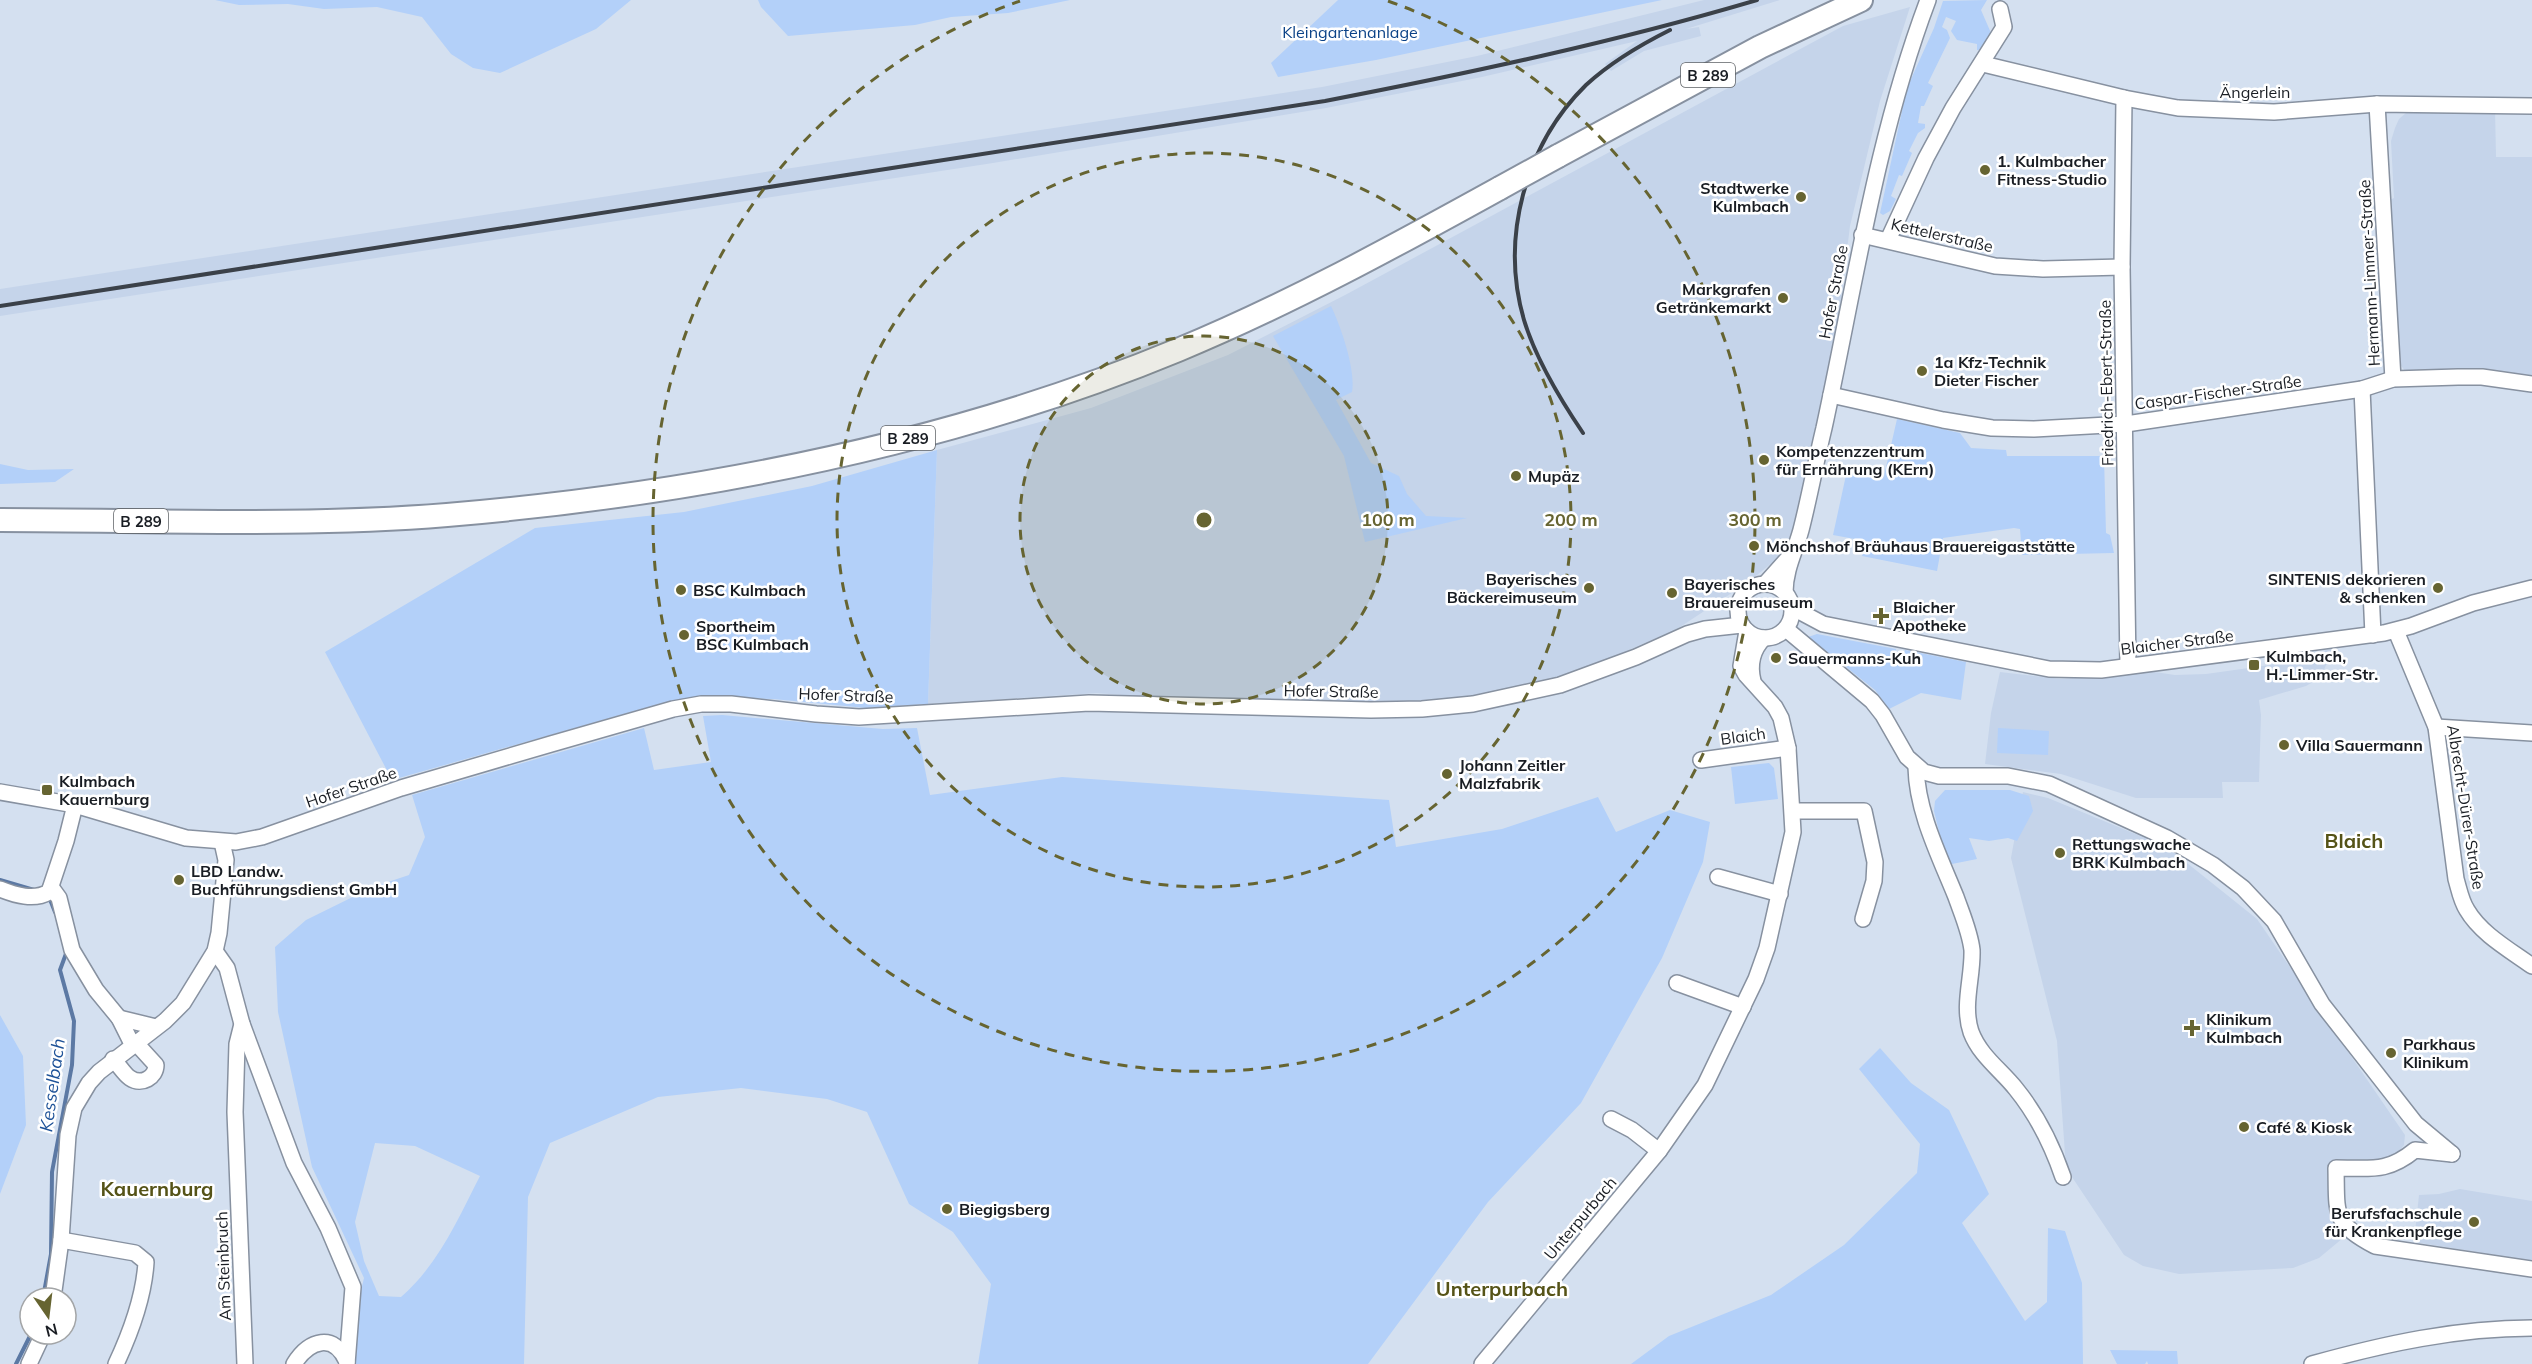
<svg xmlns="http://www.w3.org/2000/svg" width="2532" height="1364" font-family="Mulish,sans-serif">
  <style>
    .built { fill: #c5d4ea }
    .green { fill: #b3d0f9; fill-rule: evenodd }
    .lines { fill: none; stroke-linecap: round; stroke-linejoin: round }
    .stream { stroke: #5c79a4; stroke-width: 4 }
    .minor-casing { stroke: #8791a0; stroke-width: 18 }
    .highway-casing { stroke: #8791a0; stroke-width: 26 }
    .minor { stroke: #fff; stroke-width: 15 }
    .highway { stroke: #fff; stroke-width: 22 }
    .rail { stroke: #3b4149; stroke-width: 4 }
    .highway-bridge-casing { stroke: #8791a0; stroke-width: 26; stroke-linecap: butt }
    .highway-bridge { stroke: #fff; stroke-width: 22 }
    .ring { fill: none; stroke: #666431; stroke-width: 3; stroke-dasharray: 10 8 }
    .poi-dot { fill: #666431; stroke: #fff; stroke-width: 2 }
    .labels { text-anchor: middle; dominant-baseline: central; stroke-width: 5; stroke-linejoin: round; paint-order: stroke }
    .shield { fill: #fff; stroke: #5e6165; stroke-width: 1.5 }
    .shield-label { font-size: 15px; font-weight: bold; fill: #191d23 }
    .park-label { font-size: 16px; fill: #0b4287; stroke: #fff }
    .street-label { font-size: 16px; fill: #191d23; stroke: #fff }
    .poi-label { font-size: 16px; font-weight: bold; fill: #191d23; stroke: #fff; text-anchor: start }
    .water-label { font-size: 18px; font-style: italic; fill: #1e5298; stroke: #fff }
    .quarter-label { font-size: 20px; font-weight: bold; fill: #555317; stroke: #fff }
    .centre { fill: #666431; stroke: #fff; stroke-width: 3 }
    .ring-label { font-size: 18px; text-anchor: middle; font-weight: bold; fill: #666431; stroke: #fff; stroke-width: 5; stroke-linejoin: round; paint-order: stroke }
  </style>
  <rect width="100%" height="100%" fill="#d4e0f0"/>
  <g class="built">
    <path d="M1704,0H1780L1686,29L1699,27L1701,36L1644,51L1611,71L1605,64L1637,41L1482,77L1326,108L993,163L0,316V289L1322,87L1477,56Z"/>
    <path d="M1910,7L1880,101L1850,226L1840,307L1822,403L1788,550L1747,583L1677,629L1606,660L1536,684L1468,698L1373,703L1181,700L1097,693L928,704L937,450L1091,408L1228,355L1347,294L1843,26Z"/>
    <path d="M2495,109L2496,157H2532V378L2406,372L2396,359L2388,201L2394,198L2391,141L2395,128L2399,119L2406,113L2417,111Z"/>
    <path d="M2334,648L2320,678L2306,686L2259,700L2261,715L2259,782H2222L2223,798H2136L2061,774L1985,764L1991,713L2000,672L2061,679L2148,671L2175,675L2206,674L2270,665Z"/>
    <path d="M2023,792L2048,798L2167,847L2257,919L2405,1135L2404,1145L2394,1157L2345,1174L2343,1238L2319,1258L2293,1268L2179,1274L2143,1266L2124,1255L2066,1168L2057,1041L2011,858Z"/>
    <path d="M2460,1189L2532,1201V1261L2414,1242L2419,1195L2439,1194Z"/>
  </g>
  <g class="green">
    <path d="M215,0H631L596,29L500,73L473,68L451,54L422,17L377,7L324,9L288,4L239,5Z"/>
    <path d="M758,0H1070L1008,13L951,17L915,25L788,36L761,7Z"/>
    <path d="M1338,0H1662L1376,60L1278,77L1271,63Z"/>
    <path d="M1987,0L1981,10L1991,33L1979,50H1977V44L1957,40L1951,31L1956,21L1946,17L1942,27L1947,30L1950,38L1928,83L1933,86L1924,106H1921L1918,123L1925,124V128L1918,133L1909,151L1912,153L1902,176L1899,175L1891,196L1896,199L1890,211L1883,215L1880,213L1907,88L1934,28L1943,1Z"/>
    <path d="M1331,306C1341,327 1356,370 1352,392L1336,400L1371,463L1399,476L1407,494L1426,516L1467,518L1365,542L1344,456L1273,336Z"/>
    <path d="M1897,419L1960,433L1971,448L2006,450L2007,456H2104L2106,533L2110,535L2114,553L2022,555L2020,529L2014,528L1943,538L1937,571L1862,556L1866,541L1833,535L1848,466L1884,476Z"/>
    <path d="M937,450L928,704L866,708L773,699L700,697L662,703L392,780L325,652L535,528L684,512L812,486Z"/>
    <path d="M0,464L28,470L74,469L55,482L0,484Z"/>
    <path d="M1817,634L1896,649V651L1904,653L1905,650L1966,662L1961,700L1921,693L1889,709L1875,690L1808,637Z"/>
    <path d="M722,715L883,729L917,728L930,795L1062,777L1389,800L1396,847L1502,829L1598,797L1616,832L1670,810L1710,822L1703,862L1662,958L1581,1103L1488,1202L1368,1364H978L991,1284L953,1232L909,1204L867,1112L827,1099L741,1088L658,1097L550,1143L528,1197L524,1364H348L356,1311L364,1278L312,1167L278,1012L275,947L306,920L373,887L409,875L425,837L412,795L644,728L654,770L711,762L703,716ZM375,1143L415,1146L480,1176C458,1219 438,1265 401,1297L379,1296L364,1261L355,1222Z"/>
    <path d="M1998,728L2049,731L2048,755L1997,753Z"/>
    <path d="M1769,763L1774,768L1778,799L1735,804L1731,767Z"/>
    <path d="M1945,790H2010L2029,796L2033,811L2017,841L2008,838L1989,841L1969,838L1977,859L1947,865L1934,811L1935,801Z"/>
    <path d="M0,1015L23,1056L26,1125L0,1194Z"/>
    <path d="M1880,1048L1911,1083L1949,1110L1989,1194L1962,1223L2025,1321L2047,1302L2048,1228L2065,1231L2082,1283L2083,1364H1631L1669,1336L1771,1295L1844,1245L1917,1173L1920,1144L1859,1069Z"/>
    <path d="M2110,1350L2177,1351L2178,1364H2148L2147,1361L2145,1364H2117Z"/>
  </g>
  <g class="lines">
    <g class="stream">
      <path d="M0,880L34,890"/>
      <path d="M49,897L55,912"/>
      <path d="M43,1298L51,1254L52,1172L72,1065L74,1021L60,970L67,951"/>
      <path d="M16,1364L31,1334"/>
    </g>
    <g class="minor-casing">
      <g id="minor">
        <path d="M1983,64L2124,98L2178,108L2274,112L2377,104L2532,106"/>
        <path d="M2124,98L2122,267L2128,666"/>
        <path d="M2377,104L2393,379"/>
        <path d="M1862,235L1995,266L2043,269L2122,267"/>
        <path d="M1888,240L1926,158L1953,108L2004,27L2000,9"/>
        <path d="M2362,389L2373,635"/>
        <path d="M1831,395L1943,420L1992,428L2034,429L2126,424L2362,389L2393,379L2458,377H2482L2532,384"/>
        <circle cx="1765" cy="611" r="27"/>
        <path d="M1765,584L1791,555"/>
        <path d="M1785,592C1785,568 1797,548 1802,526C1810,494 1816,461 1824,428C1855,285 1876,138 1928,0"/>
        <path d="M1793,608L1823,624L2049,669L2101,670L2384,633L2411,626L2473,603L2532,588"/>
        <path d="M1786,629L1872,701L1883,715L1907,757L1924,772L1939,776H2008L2049,784L2167,838L2213,865L2243,888L2274,921L2322,1004L2416,1124L2452,1154"/>
        <path d="M2396,631L2436,727L2456,879C2459,889 2461,901 2467,910C2481,934 2510,950 2532,966"/>
        <path d="M1753,681C1749,665 1752,650 1764,638"/>
        <path d="M2436,727L2532,733"/>
        <path d="M1701,760L1788,748"/>
        <path d="M1916,767C1917,812 1939,855 1956,897C1962,914 1970,932 1972,950C1973,977 1962,1005 1971,1032C1980,1056 2001,1070 2016,1089C2038,1116 2052,1145 2063,1177"/>
        <path d="M0,792L75,805L186,838L236,842L262,837L401,788L551,744L673,709L701,704H731L816,714L859,717L1089,703L1371,710L1422,709L1473,704L1560,685L1636,657L1687,634L1705,629L1742,625"/>
        <path d="M1794,811H1864L1875,862L1874,881L1863,919"/>
        <path d="M1718,877L1780,894"/>
        <path d="M51,887L59,898L72,950L96,990L119,1018L132,1044"/>
        <path d="M0,889C15,895 34,901 49,892L66,841L75,805"/>
        <path d="M215,951L227,968L242,1024L294,1163L328,1228L353,1287L347,1364"/>
        <path d="M1677,983L1743,1007"/>
        <path d="M119,1018L156,1027"/>
        <path d="M242,1024L237,1044L235,1112L245,1364"/>
        <path d="M113,1059C119,1065 124,1074 130,1078C142,1086 156,1077 156,1065L135,1042"/>
        <path d="M1611,1119L1632,1130L1659,1151"/>
        <path d="M2452,1154L2415,1150C2387,1173 2371,1168 2336,1168C2337,1214 2332,1223 2375,1246L2532,1269"/>
        <path d="M61,1240L135,1253L146,1262C144,1297 131,1332 116,1364"/>
        <path d="M53,1298L61,1240L68,1135L74,1108L89,1083L99,1072L165,1021L183,1003L215,951L219,933L226,860L222,842"/>
        <path d="M29,1364L43,1334"/>
        <path d="M294,1364C309,1340 334,1332 347,1362"/>
        <path d="M1482,1364L1659,1151L1705,1085L1756,979L1767,948L1793,832L1788,748L1781,718L1775,707L1746,675L1741,666L1747,631"/>
        <path d="M2312,1364C2384,1344 2457,1328 2532,1328"/>
      </g>
    </g>
    <g class="highway-casing">
      <g id="highway">
        <path d="M1558,156L1760,47L1861,0"/>
        <path d="M0,520C149,520 298,527 447,515C695,494 946,446 1178,350C1289,304 1395,246 1500,188"/>
      </g>
    </g>
    <use href="#minor" class="minor"/>
    <use href="#highway" class="highway"/>
    <g class="rail">
      <path d="M0,306L1325,101C1470,73 1615,42 1757,0"/>
      <path d="M1583,433C1560,399 1536,360 1524,320C1500,238 1525,145 1586,85C1611,62 1640,45 1670,30"/>
    </g>
    <g class="highway-bridge-casing">
      <path id="highway-bridge" d="M1500,188L1558,156"/>
    </g>
    <use href="#highway-bridge" class="highway-bridge"/>
  </g>
  <circle cx="1204" cy="520" r="184" fill="#666431" fill-opacity=".12"/>
  <g class="ring">
    <circle cx="1204" cy="520" r="184"/>
    <circle cx="1204" cy="520" r="367"/>
    <path d="M1388 1A551 551 0 1 1 1020 1"/>
  </g>
  <g class="poi-dot">
    <circle cx="1985" cy="170" r="6"/>
    <circle cx="1801" cy="197" r="6"/>
    <circle cx="1783" cy="298" r="6"/>
    <circle cx="1922" cy="371" r="6"/>
    <circle cx="1764" cy="460" r="6"/>
    <circle cx="1516" cy="476" r="6"/>
    <circle cx="1754" cy="546" r="6"/>
    <circle cx="1589" cy="588" r="6"/>
    <circle cx="2438" cy="588" r="6"/>
    <circle cx="681" cy="590" r="6"/>
    <circle cx="1672" cy="593" r="6"/>
    <path d="M1878 607h6v6h6v6h-6v6h-6v-6h-6v-6h6z"/>
    <circle cx="684" cy="635" r="6"/>
    <circle cx="1776" cy="658" r="6"/>
    <rect x="2248" y="659" width="12" height="12" rx="3"/>
    <circle cx="2284" cy="745" r="6"/>
    <circle cx="1447" cy="774" r="6"/>
    <rect x="41" y="784" width="12" height="12" rx="3"/>
    <circle cx="2060" cy="853" r="6"/>
    <circle cx="179" cy="880" r="6"/>
    <path d="M2189 1019h6v6h6v6h-6v6h-6v-6h-6v-6h6z"/>
    <circle cx="2391" cy="1053" r="6"/>
    <circle cx="2244" cy="1127" r="6"/>
    <circle cx="947" cy="1209" r="6"/>
    <circle cx="2474" cy="1222" r="6"/>
  </g>
  <g class="labels">
    <g class="shield">
      <rect x="1681" y="63" width="54" height="24" rx="4.5"/>
      <rect x="881" y="426" width="54" height="24" rx="4.5"/>
      <rect x="114" y="509" width="54" height="24" rx="4.5"/>
    </g>
    <g class="shield-label">
      <text x="1708" y="75">B 289</text>
      <text x="908" y="438">B 289</text>
      <text x="141" y="521">B 289</text>
    </g>
    <g class="park-label">
      <text x="1350" y="32">Kleingartenanlage</text>
    </g>
    <g class="street-label">
      <text x="2255" y="92">Ängerlein</text>
      <text transform="translate(1942 235) rotate(13)">Kettelerstraße</text>
      <text transform="translate(2369 273) rotate(-93)">Hermann-Limmer-Straße</text>
      <text transform="translate(1833 292) rotate(-79)">Hofer Straße</text>
      <text transform="translate(2106 383) rotate(-91)">Friedrich-Ebert-Straße</text>
      <text transform="translate(2218 392) rotate(-8)">Caspar-Fischer-Straße</text>
      <text transform="translate(2177 642) rotate(-7)">Blaicher Straße</text>
      <text transform="translate(1331 691) rotate(1)">Hofer Straße</text>
      <text transform="translate(846 695) rotate(2)">Hofer Straße</text>
      <text transform="translate(1743 736) rotate(-8)">Blaich</text>
      <text transform="translate(351 787) rotate(-19)">Hofer Straße</text>
      <text transform="translate(2466 807) rotate(81)">Albrecht-Dürer-Straße</text>
      <text transform="translate(1580 1218) rotate(-50)">Unterpurbach</text>
      <text transform="translate(223 1266) rotate(-92)">Am Steinbruch</text>
    </g>
    <g class="poi-label">
      <text x="1997" y="161">1. Kulmbacher<tspan x="1997" dy="18">Fitness-Studio</tspan></text>
      <text x="1789" y="188" text-anchor="end">Stadtwerke<tspan x="1789" dy="18">Kulmbach</tspan></text>
      <text x="1771" y="289" text-anchor="end">Markgrafen<tspan x="1771" dy="18">Getränkemarkt</tspan></text>
      <text x="1934" y="362">1a Kfz-Technik<tspan x="1934" dy="18">Dieter Fischer</tspan></text>
      <text x="1776" y="451">Kompetenzzentrum<tspan x="1776" dy="18">für Ernährung (KErn)</tspan></text>
      <text x="1528" y="476">Mupäz</text>
      <text x="1766" y="546">Mönchshof Bräuhaus Brauereigaststätte</text>
      <text x="1577" y="579" text-anchor="end">Bayerisches<tspan x="1577" dy="18">Bäckereimuseum</tspan></text>
      <text x="2426" y="579" text-anchor="end">SINTENIS dekorieren<tspan x="2426" dy="18">&amp; schenken</tspan></text>
      <text x="1684" y="584">Bayerisches<tspan x="1684" dy="18">Brauereimuseum</tspan></text>
      <text x="693" y="590">BSC Kulmbach</text>
      <text x="1893" y="607">Blaicher<tspan x="1893" dy="18">Apotheke</tspan></text>
      <text x="696" y="626">Sportheim<tspan x="696" dy="18">BSC Kulmbach</tspan></text>
      <text x="2266" y="656">Kulmbach,<tspan x="2266" dy="18">H.-Limmer-Str.</tspan></text>
      <text x="1788" y="658">Sauermanns-Kuh</text>
      <text x="2296" y="745">Villa Sauermann</text>
      <text x="1459" y="765">Johann Zeitler<tspan x="1459" dy="18">Malzfabrik</tspan></text>
      <text x="59" y="781">Kulmbach<tspan x="59" dy="18">Kauernburg</tspan></text>
      <text x="2072" y="844">Rettungswache<tspan x="2072" dy="18">BRK Kulmbach</tspan></text>
      <text x="191" y="871">LBD Landw.<tspan x="191" dy="18">Buchführungsdienst GmbH</tspan></text>
      <text x="2206" y="1019">Klinikum<tspan x="2206" dy="18">Kulmbach</tspan></text>
      <text x="2403" y="1044">Parkhaus<tspan x="2403" dy="18">Klinikum</tspan></text>
      <text x="2256" y="1127">Café &amp; Kiosk</text>
      <text x="959" y="1209">Biegigsberg</text>
      <text x="2462" y="1213" text-anchor="end">Berufsfachschule<tspan x="2462" dy="18">für Krankenpflege</tspan></text>
    </g>
    <g class="water-label">
      <text transform="translate(52 1085) rotate(-82)">Kesselbach</text>
    </g>
    <g class="quarter-label">
      <text x="2354" y="840">Blaich</text>
      <text x="157" y="1188">Kauernburg</text>
      <text x="1502" y="1288">Unterpurbach</text>
    </g>
  </g>
  <circle cx="1204" cy="520" r="9" class="centre"/>
  <g class="ring-label">
    <text x="1388" y="526">100 m</text>
    <text x="1571" y="526">200 m</text>
    <text x="1755" y="526">300 m</text>
  </g>
  <g transform="translate(48 1316) rotate(166)"><circle r="28" fill="#ffffff" stroke="#a3a5a7" stroke-width="1.5"/>
  <path d="M0-4.5L10 22L0 15L-10 22Z" fill="#666431"/>
  <text y="-9" font-size="16" font-weight="bold" text-anchor="middle" fill="#191d23">N</text>
  </g>
</svg>
